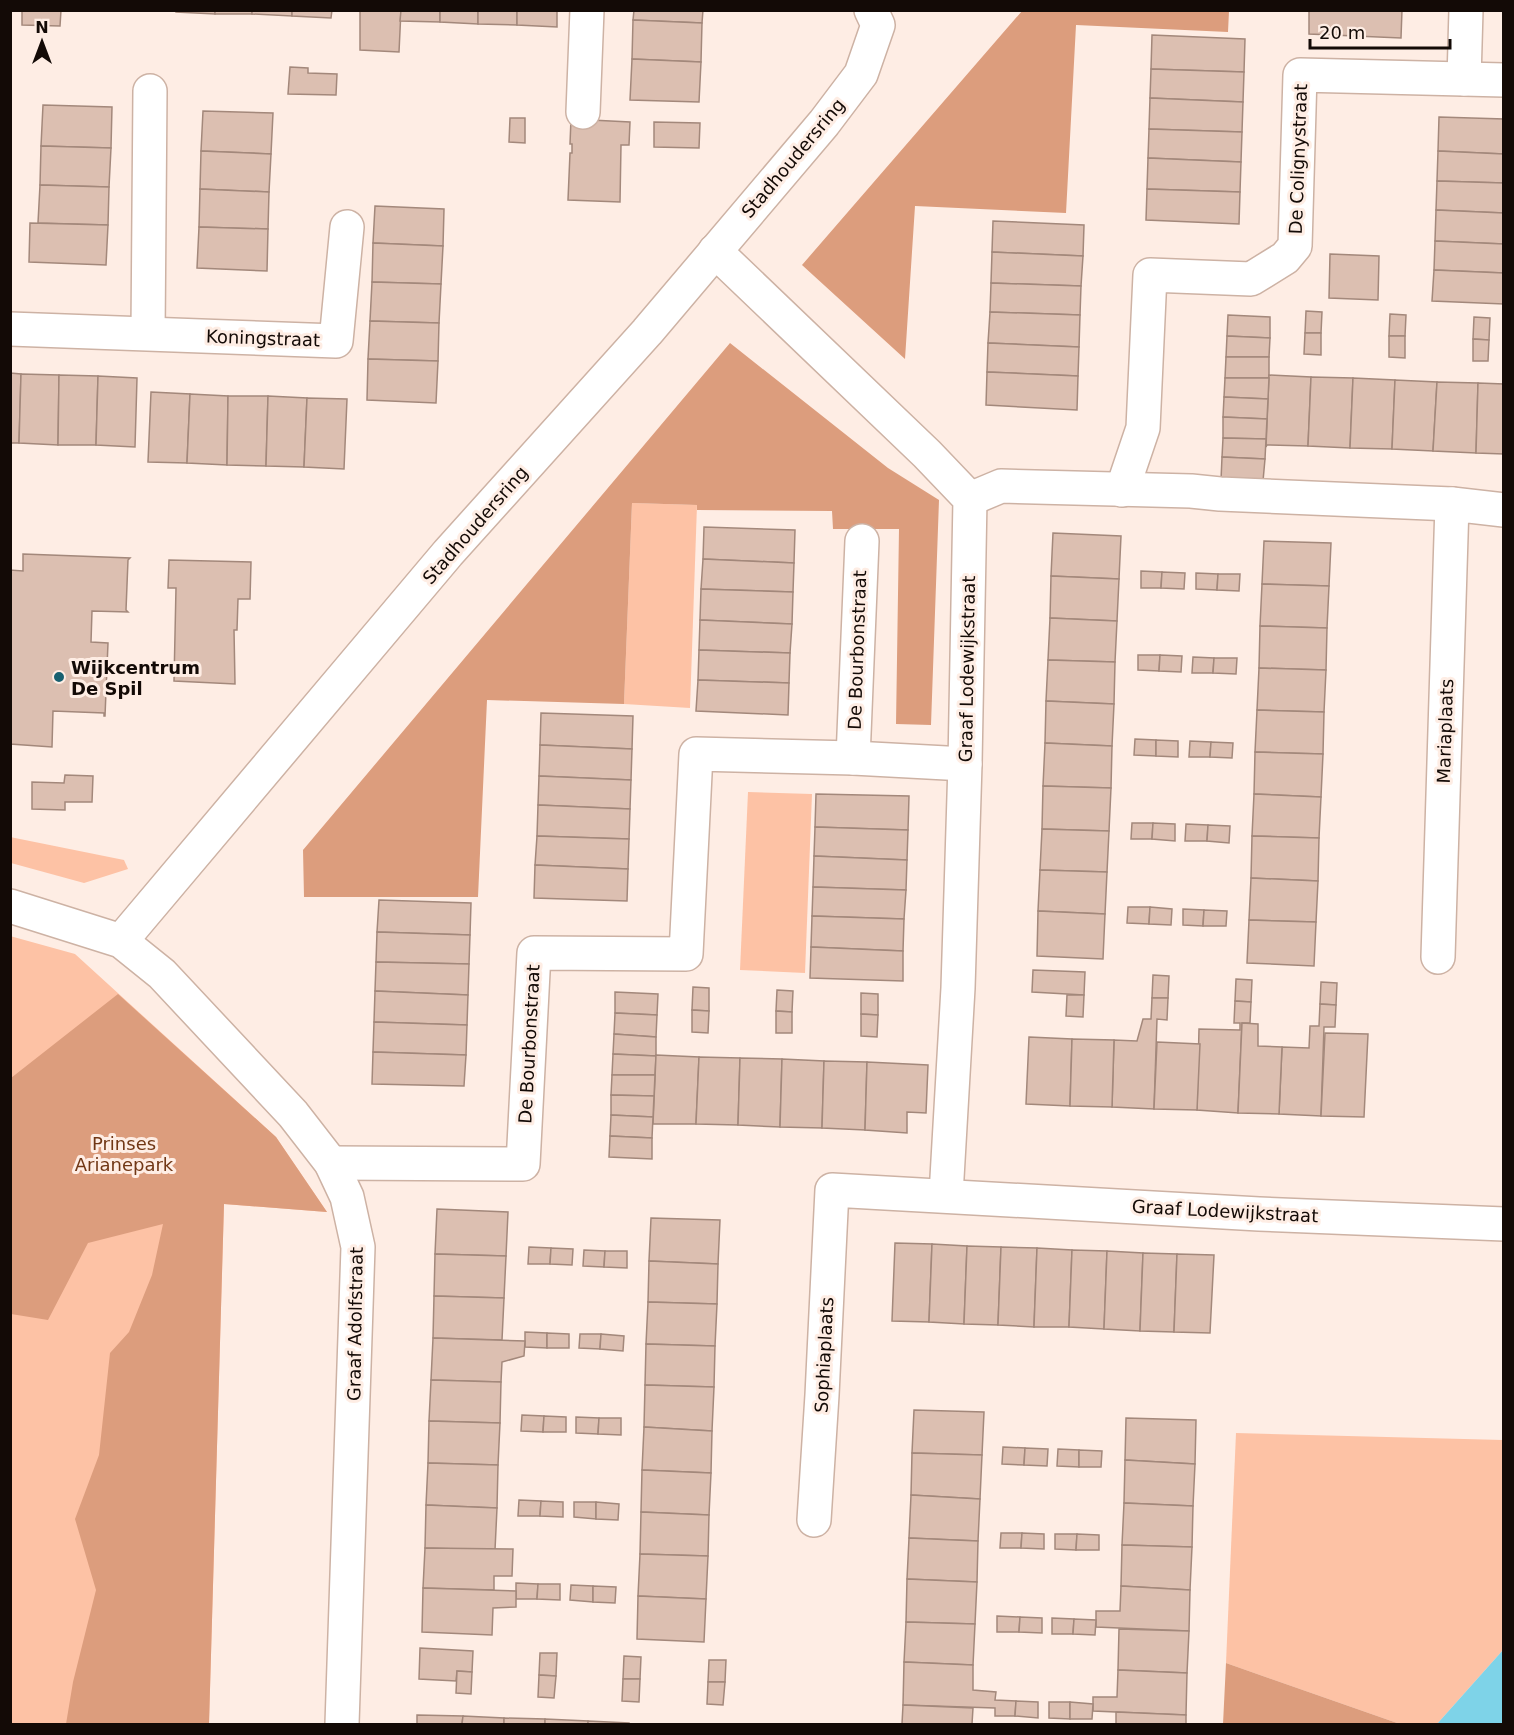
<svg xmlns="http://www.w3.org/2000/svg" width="1514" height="1735" font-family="'DejaVu Sans',sans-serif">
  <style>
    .green { fill: #fdc2a5 }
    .forest { fill: #dc9d7d }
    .water { fill: #7ed3e8 }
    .building { fill: #dcbfb1; stroke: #a3887b; stroke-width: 1.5 }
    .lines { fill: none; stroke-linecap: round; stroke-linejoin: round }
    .minor-casing { stroke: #cdb2a4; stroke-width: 36 }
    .minor { stroke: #fff; stroke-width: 33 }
    .poi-dot { fill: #186070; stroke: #feede4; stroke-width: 2 }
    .labels { text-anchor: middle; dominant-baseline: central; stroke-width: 6; stroke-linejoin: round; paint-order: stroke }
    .street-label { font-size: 18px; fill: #130a06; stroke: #feede4 }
    .poi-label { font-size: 18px; font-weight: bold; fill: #130a06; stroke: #feede4; text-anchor: start }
    .park-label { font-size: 18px; fill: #713715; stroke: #feede4 }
  </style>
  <rect width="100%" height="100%" fill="#feede4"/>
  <g class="green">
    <path d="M632,503L697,505L690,708L624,704Z"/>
    <path d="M748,792L812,794L805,973L740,970Z"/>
    <path d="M10,837L124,860L128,869L84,883L11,863Z"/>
    <path d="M10,936L75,954L276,1137L327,1212L224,1204L209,1724H11Z"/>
    <path d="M1236,1433L1503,1440V1650L1437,1724H1400L1226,1663Z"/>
  </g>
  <g class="forest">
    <path d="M1022,11H1229L1228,32L1076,25L1066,213L915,206L905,359L802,265Z"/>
    <path d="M730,343L888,468L939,500L931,725L896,724L899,529H833L832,511L697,510V505L632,503L624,704L487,700L478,897H304L303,850Z"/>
    <path d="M118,994L276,1137L327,1212L224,1204L209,1724H66L73,1682L96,1590L75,1519L99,1455L110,1353L129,1332L152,1275L163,1224L88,1243L48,1320L11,1314V1078Z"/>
    <path d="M1226,1663L1400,1724H1401H1223Z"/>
  </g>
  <path class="water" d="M1503,1650V1724H1437Z"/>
  <g class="building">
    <path d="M22,10H61L60,26L22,25Z"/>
    <path d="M176,10H215V14L176,12Z"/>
    <rect x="215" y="10" width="37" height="4"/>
    <path d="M252,10H292V16L252,14Z"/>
    <path d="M292,10H332L331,18L292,16Z"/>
    <path d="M360,10H401L399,52L360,50Z"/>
    <path d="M401,10H440V22L400,21Z"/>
    <path d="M440,10H478V24L440,22Z"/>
    <path d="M478,10H517V25L478,24Z"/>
    <path d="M517,10H557V27L517,25Z"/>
    <path d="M634,10H703L702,23L633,20Z"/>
    <path d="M1309,10H1402L1401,38L1309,34Z"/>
    <path d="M633,20L702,23L701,62L632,59Z"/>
    <path d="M1152,35L1245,39L1244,72L1151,69Z"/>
    <path d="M632,59L701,62L699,102L630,100Z"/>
    <path d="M290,67L308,68V73L337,74L336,95L288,94Z"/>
    <path d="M1151,69L1244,72L1243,102L1150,98Z"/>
    <path d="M1150,98L1243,102L1242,132L1149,129Z"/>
    <path d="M43,105L112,107L111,148L41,146Z"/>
    <path d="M203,111L273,113L271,154L201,151Z"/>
    <path d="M1439,117L1504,119V154L1438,151Z"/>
    <path d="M510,118H525V143L509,142Z"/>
    <path d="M571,119L630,122L629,145H621L620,202L568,200L570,153H572V144H570Z"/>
    <path d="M654,122L700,123L699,148L654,147Z"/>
    <path d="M1149,129L1242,132L1241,162L1148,158Z"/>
    <path d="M41,146L111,148L109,187L40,185Z"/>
    <path d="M201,151L271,154L269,192L200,189Z"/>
    <path d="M1438,151L1504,154V183L1437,181Z"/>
    <path d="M1148,158L1241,162L1240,192L1147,189Z"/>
    <path d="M1437,181L1504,183V213L1436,210Z"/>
    <path d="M40,185L109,187L108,225L38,223Z"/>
    <path d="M200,189L269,192L268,229L199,227Z"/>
    <path d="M1147,189L1240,192L1239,224L1146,220Z"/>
    <path d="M375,206L444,209L443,246L373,243Z"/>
    <path d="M1436,210L1504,213V244L1435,241Z"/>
    <path d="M993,221L1084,225L1083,256L992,252Z"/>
    <path d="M30,223L108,225L106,265L29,262Z"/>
    <path d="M199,227L268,229L267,271L197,268Z"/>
    <path d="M1435,241L1504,244V273L1434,270Z"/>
    <path d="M373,243L443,246L441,284L372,282Z"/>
    <path d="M992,252L1083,256L1081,286L991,283Z"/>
    <path d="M1330,254L1379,256L1378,300L1329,298Z"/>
    <path d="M1434,270L1504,273V304L1432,301Z"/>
    <path d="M372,282L441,284L439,323L370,321Z"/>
    <path d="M991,283L1081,286L1080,315L990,312Z"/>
    <path d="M1306,311L1322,312L1321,333H1305Z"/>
    <path d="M990,312L1080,315L1079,347L988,343Z"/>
    <path d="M1390,314L1406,315L1405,336H1389Z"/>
    <path d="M1228,315L1270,317V338L1227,336Z"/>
    <path d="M1474,317L1490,318L1489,340L1473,339Z"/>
    <path d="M370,321L439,323L438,361L368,359Z"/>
    <path d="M1305,333H1321V355L1304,354Z"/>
    <path d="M1227,336L1270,338L1269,357H1226Z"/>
    <path d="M1389,336H1405V358L1389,357Z"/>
    <path d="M1473,339L1489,340L1488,361H1473Z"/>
    <path d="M988,343L1079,347L1078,376L987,372Z"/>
    <path d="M1226,357H1269V378H1225Z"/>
    <path d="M368,359L438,361L436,403L367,400Z"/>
    <path d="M987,372L1078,376L1077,410L986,405Z"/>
    <path d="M10,373L21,374L19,443H10Z"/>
    <path d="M21,374L59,375L58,445L19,443Z"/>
    <path d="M59,375L98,376L96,445H58Z"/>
    <path d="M1269,375L1311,377L1308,446L1267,445L1266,447Z"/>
    <path d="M98,376L137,378L135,447L96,445Z"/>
    <path d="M1311,377L1353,378L1350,448L1308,446Z"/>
    <path d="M1225,378H1269L1268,399L1224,397Z"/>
    <path d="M1353,378L1395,380L1392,449L1350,448Z"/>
    <path d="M1395,380L1437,382L1433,451L1392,449Z"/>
    <path d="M1437,382L1478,383L1476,453L1433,451Z"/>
    <path d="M1478,383L1504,384V454L1476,453Z"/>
    <path d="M151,392L190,394L187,463L148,462Z"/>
    <path d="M190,394L228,396L227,465L187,463Z"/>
    <path d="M228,396H268L266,466L227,465Z"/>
    <path d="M268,396L307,398L304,467L266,466Z"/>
    <path d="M1224,397L1268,399L1267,419L1223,417Z"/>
    <path d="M307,398L347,399L344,469L304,467Z"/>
    <path d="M1223,417L1267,419L1266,439L1223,438Z"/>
    <path d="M1223,438L1266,439L1265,459L1222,457Z"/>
    <path d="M1222,457L1265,459L1263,481L1221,480Z"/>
    <path d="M704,527L795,530L794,563L703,559Z"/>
    <path d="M1053,533L1121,536L1119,579L1051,576Z"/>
    <path d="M1264,541L1331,543L1329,586L1262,584Z"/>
    <path d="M23,554L130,558L128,560L126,610L128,612L92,611L91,642L108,643L105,716H104V713L53,711L52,747L10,744V570L23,571Z"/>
    <path d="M703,559L794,563L793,592L701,589Z"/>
    <path d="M169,560L251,562L250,599H238L237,630H234L235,684L174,681L176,588H168Z"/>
    <path d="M1141,571L1162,572L1161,588H1141Z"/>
    <path d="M1162,572L1185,573L1184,589L1161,588Z"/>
    <path d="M1196,573L1218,574L1217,590L1196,589Z"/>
    <path d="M1218,574H1240L1239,591L1217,590Z"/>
    <path d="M1051,576L1119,579L1117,621L1050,618Z"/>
    <path d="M1262,584L1329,586L1327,628L1260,626Z"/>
    <path d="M701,589L793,592L792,624L700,620Z"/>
    <path d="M1050,618L1117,621L1115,662L1048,660Z"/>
    <path d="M700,620L792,624L790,653L699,650Z"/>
    <path d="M1260,626L1327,628L1326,670L1259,668Z"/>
    <path d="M699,650L790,653L789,683L698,680Z"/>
    <path d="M1138,655H1160L1159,671L1138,670Z"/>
    <path d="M1160,655L1182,656L1181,672L1159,671Z"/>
    <path d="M1193,657L1214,658L1213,673H1192Z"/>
    <path d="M1214,658H1237L1236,674L1213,673Z"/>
    <path d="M1048,660L1115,662L1114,704L1046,701Z"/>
    <path d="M1259,668L1326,670L1324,712L1257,710Z"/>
    <path d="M698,680L789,683L788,715L696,711Z"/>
    <path d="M1046,701L1114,704L1112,746L1045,743Z"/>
    <path d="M1257,710L1324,712L1323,754L1255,752Z"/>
    <path d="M541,713L633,716L632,749L540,745Z"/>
    <path d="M1135,739L1156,740V756L1134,755Z"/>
    <path d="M1156,740L1178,741V757L1156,756Z"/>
    <path d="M1190,741L1211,742L1210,757H1189Z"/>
    <path d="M1211,742L1233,743L1232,758L1210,757Z"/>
    <path d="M1045,743L1112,746L1111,788L1043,786Z"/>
    <path d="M540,745L632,749L631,780L539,776Z"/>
    <path d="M1255,752L1323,754L1321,797L1254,794Z"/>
    <path d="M65,775L93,776L92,802H65V810L32,809V782L64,783Z"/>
    <path d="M539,776L631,780L630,809L538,805Z"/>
    <path d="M1043,786L1111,788L1109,831L1042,829Z"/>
    <path d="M816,794L909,796L908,830L815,827Z"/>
    <path d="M1254,794L1321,797L1319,838L1252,836Z"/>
    <path d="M538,805L630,809L629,839L537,836Z"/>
    <path d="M1132,823H1153L1152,839H1131Z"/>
    <path d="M1153,823L1175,824V841L1152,839Z"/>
    <path d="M1186,824L1208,825L1207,841H1185Z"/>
    <path d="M1208,825L1230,826L1229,843L1207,841Z"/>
    <path d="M815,827L908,830L907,860L814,856Z"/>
    <path d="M1042,829L1109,831L1107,872L1040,870Z"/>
    <path d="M537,836L629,839L628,869L535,865Z"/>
    <path d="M1252,836L1319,838L1318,881L1251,878Z"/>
    <path d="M814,856L907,860L906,890L813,887Z"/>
    <path d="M535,865L628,869L627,901L534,898Z"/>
    <path d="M1040,870L1107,872L1105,914L1038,911Z"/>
    <path d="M1251,878L1318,881L1316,922L1249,920Z"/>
    <path d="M813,887L906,890L904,919L812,916Z"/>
    <path d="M379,900L471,903L470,935L377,932Z"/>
    <path d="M1128,907H1150L1149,924L1127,923Z"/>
    <path d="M1150,907L1172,909L1171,925L1149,924Z"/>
    <path d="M1183,909L1204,910L1203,926L1183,925Z"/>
    <path d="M1204,910L1227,911L1226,926H1203Z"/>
    <path d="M1038,911L1105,914L1103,959L1037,956Z"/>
    <path d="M812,916L904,919L903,951L811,947Z"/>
    <path d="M1249,920L1316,922L1314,966L1247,963Z"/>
    <path d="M377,932L470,935L469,964L376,962Z"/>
    <path d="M811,947L903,951V981L810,978Z"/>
    <path d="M376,962L469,964L468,995L375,991Z"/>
    <path d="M1033,970L1085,972L1084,995L1032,992Z"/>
    <path d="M1153,975L1169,976L1168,998H1152Z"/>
    <path d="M1236,979L1252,980L1251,1002L1235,1001Z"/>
    <path d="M1321,982L1337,983L1336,1005L1320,1004Z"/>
    <path d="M693,987L709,988V1011L692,1010Z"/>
    <path d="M777,990L793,991L792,1012L776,1011Z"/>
    <path d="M375,991L468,995L467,1025L374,1022Z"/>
    <path d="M615,992L658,994L657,1015L615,1013Z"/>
    <path d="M861,993L878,994V1015L861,1014Z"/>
    <path d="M1067,995H1084L1083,1017L1066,1016Z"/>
    <path d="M1152,998H1168L1167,1020L1157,1019L1154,1109L1112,1107L1114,1040L1137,1041L1143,1019H1151Z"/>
    <path d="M1235,1001L1251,1002L1250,1023H1242L1238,1113L1197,1110L1199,1029L1240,1030V1023H1234Z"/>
    <path d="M1320,1004L1336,1005L1335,1027H1324L1321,1116L1279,1114L1282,1047L1309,1048L1310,1026H1319Z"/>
    <path d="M692,1010L709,1011L708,1033L692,1032Z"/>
    <path d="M776,1011L792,1012V1033H776Z"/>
    <path d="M615,1013L657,1015L656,1037L614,1034Z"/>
    <path d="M861,1014L878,1015L877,1037L861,1036Z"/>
    <path d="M374,1022L467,1025L466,1055L373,1052Z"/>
    <path d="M1242,1023L1258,1024V1046L1282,1047L1279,1114L1238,1113Z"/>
    <path d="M1325,1033L1368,1034L1364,1117L1321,1116Z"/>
    <path d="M614,1034L656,1037V1056L613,1054Z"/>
    <path d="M1029,1037L1072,1039L1070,1106L1026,1104Z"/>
    <path d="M1072,1039L1114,1040L1112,1107L1070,1106Z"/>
    <path d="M1157,1042L1200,1044L1197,1110L1154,1109Z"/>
    <path d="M373,1052L466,1055L464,1086L372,1084Z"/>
    <path d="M613,1054L656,1056L655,1075H612Z"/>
    <path d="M656,1055L699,1057L696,1124H653Z"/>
    <path d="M699,1057L740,1058L738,1125L696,1124Z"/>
    <path d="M740,1058L782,1059L780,1127L738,1125Z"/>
    <path d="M782,1059L824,1061L822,1128L780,1127Z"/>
    <path d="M824,1061L867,1062L865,1130L822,1128Z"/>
    <path d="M867,1062L928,1065L926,1113L907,1112V1133L865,1130Z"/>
    <path d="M612,1075H655L654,1096L611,1095Z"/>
    <path d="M611,1095L654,1096L653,1117L611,1115Z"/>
    <path d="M611,1115L653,1117L652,1138L610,1136Z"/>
    <path d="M610,1136L652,1138V1159L609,1157Z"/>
    <path d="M437,1209L508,1212L506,1256L435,1254Z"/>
    <path d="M651,1218L720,1220L718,1264L649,1261Z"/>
    <path d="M895,1243L932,1244L929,1322L892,1321Z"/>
    <path d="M932,1244L967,1246L964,1324L929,1322Z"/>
    <path d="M967,1246L1001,1247L998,1325L964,1324Z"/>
    <path d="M529,1247L551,1248L550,1264H528Z"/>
    <path d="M1001,1247L1037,1248L1034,1327L998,1325Z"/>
    <path d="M551,1248L573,1249L572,1265L550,1264Z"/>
    <path d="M1037,1248L1072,1250L1069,1327H1034Z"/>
    <path d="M584,1250L605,1251L604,1267L583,1266Z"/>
    <path d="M1072,1250L1107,1251L1104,1329L1069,1327Z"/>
    <path d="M605,1251H627V1268L604,1267Z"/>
    <path d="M1107,1251L1143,1253L1140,1331L1104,1329Z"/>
    <path d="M1143,1253L1177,1254L1174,1332L1140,1331Z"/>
    <path d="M435,1254L506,1256L504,1298L434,1296Z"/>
    <path d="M1177,1254L1214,1255L1210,1333L1174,1332Z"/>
    <path d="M649,1261L718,1264L717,1304L648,1302Z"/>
    <path d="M434,1296L504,1298L502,1340L433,1338Z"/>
    <path d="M648,1302L717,1304L715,1346L646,1344Z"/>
    <path d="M525,1332L547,1333V1348L525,1347Z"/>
    <path d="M547,1333L569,1334V1348H547Z"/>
    <path d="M580,1334H601L600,1349L579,1348Z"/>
    <path d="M601,1334L624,1336L623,1351L600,1349Z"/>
    <path d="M433,1338L525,1341L524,1356L502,1362L501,1382L431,1380Z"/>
    <path d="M646,1344L715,1346L714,1387L645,1385Z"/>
    <path d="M431,1380L501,1382L500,1423L429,1421Z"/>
    <path d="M645,1385L714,1387L712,1431L644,1427Z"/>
    <path d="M914,1410L984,1412L982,1455L912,1453Z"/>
    <path d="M522,1415L544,1416L543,1432L521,1431Z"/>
    <path d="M544,1416L566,1417V1432H543Z"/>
    <path d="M576,1417L599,1418L598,1434L576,1433Z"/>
    <path d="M599,1418H621V1435L598,1434Z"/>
    <path d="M1126,1418L1196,1420L1195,1464L1125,1460Z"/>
    <path d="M429,1421L500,1423L498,1465L428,1463Z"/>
    <path d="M644,1427L712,1431L711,1473L642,1470Z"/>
    <path d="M1003,1447L1025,1448L1024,1465L1002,1464Z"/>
    <path d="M1025,1448L1048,1449L1047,1466L1024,1465Z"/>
    <path d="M1058,1449L1079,1450V1467L1057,1466Z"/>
    <path d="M1079,1450L1102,1451L1101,1467H1079Z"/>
    <path d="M912,1453L982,1455L980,1499L911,1495Z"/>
    <path d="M1125,1460L1195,1464L1193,1506L1124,1503Z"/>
    <path d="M428,1463L498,1465L497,1508L426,1505Z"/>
    <path d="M642,1470L711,1473L709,1515L641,1512Z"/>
    <path d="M911,1495L980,1499L978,1541L909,1538Z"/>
    <path d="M519,1500L541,1501L540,1516H518Z"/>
    <path d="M541,1501L563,1502V1517L540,1516Z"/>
    <path d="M574,1502H596V1519L574,1517Z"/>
    <path d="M596,1502L619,1504L618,1520L596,1519Z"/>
    <path d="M1124,1503L1193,1506L1192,1547L1122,1545Z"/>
    <path d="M426,1505L497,1508L495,1550L425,1548Z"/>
    <path d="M641,1512L709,1515L708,1556L640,1554Z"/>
    <path d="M1001,1533H1022L1021,1548H1000Z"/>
    <path d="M1022,1533L1044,1534V1549L1021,1548Z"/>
    <path d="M1055,1534H1077L1076,1550L1055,1549Z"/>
    <path d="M1077,1534L1099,1535V1550H1076Z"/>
    <path d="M909,1538L978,1541L977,1582L907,1579Z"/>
    <path d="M1122,1545L1192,1547L1190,1590L1121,1586Z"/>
    <path d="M425,1548L513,1549L512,1576H494V1590L423,1588Z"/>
    <path d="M640,1554L708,1556L706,1599L638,1596Z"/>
    <path d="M907,1579L977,1582L975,1624L906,1622Z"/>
    <path d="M516,1583L538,1584L537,1599H516Z"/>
    <path d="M538,1584H560V1600L537,1599Z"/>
    <path d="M571,1585L593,1586V1602L570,1600Z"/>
    <path d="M593,1586L616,1587L615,1603L593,1602Z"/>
    <path d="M1121,1586L1190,1590L1189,1631L1096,1627V1611H1120Z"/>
    <path d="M423,1588L516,1591V1607L493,1608L492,1635L422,1632Z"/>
    <path d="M638,1596L706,1599L704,1642L637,1639Z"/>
    <path d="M997,1616L1020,1617L1019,1632H997Z"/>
    <path d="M1020,1617L1042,1618V1633L1019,1632Z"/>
    <path d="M1052,1618L1074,1619L1073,1634H1052Z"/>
    <path d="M1074,1619L1096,1620L1095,1635L1073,1634Z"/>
    <path d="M906,1622L975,1624L973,1665L904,1662Z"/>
    <path d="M1119,1629L1189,1631L1187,1673L1118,1670Z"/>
    <path d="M420,1648L473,1651L472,1672L457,1671L456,1681L419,1679Z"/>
    <path d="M540,1653H557L556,1676L539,1675Z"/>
    <path d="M624,1656L641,1657L640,1679H623Z"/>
    <path d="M709,1660H726L725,1682H708Z"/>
    <path d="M904,1662L973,1665V1690L996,1692L995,1700L1016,1701L1015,1716H995V1708L903,1705Z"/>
    <path d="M1118,1670L1187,1673L1186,1715L1093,1711V1697H1117Z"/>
    <path d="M457,1671L472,1672L471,1694L456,1693Z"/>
    <path d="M539,1675L556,1676L554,1698L538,1697Z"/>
    <path d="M623,1679H640L639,1702L622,1701Z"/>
    <path d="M708,1682H725L723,1705L707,1704Z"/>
    <path d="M1016,1701L1038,1702V1718L1015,1716Z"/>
    <path d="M1049,1702H1070V1719L1049,1718Z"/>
    <path d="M1070,1702L1093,1704L1092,1719H1070Z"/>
    <path d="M903,1705L973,1708L972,1724H902Z"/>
    <path d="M1116,1712L1186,1715V1724H1116Z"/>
    <path d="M417,1715L463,1716L462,1724H417Z"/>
    <path d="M463,1716L504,1718V1724H462Z"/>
    <path d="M504,1718L545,1719V1724H504Z"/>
    <path d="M545,1719L588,1721V1724H545Z"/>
    <path d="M588,1721L629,1723V1724H588Z"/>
  </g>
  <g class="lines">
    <g class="minor-casing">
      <g id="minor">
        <path d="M1464,79L1466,10"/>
        <path d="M583,112L587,10"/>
        <path d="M715,251L927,454L970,499L965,764L958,988L946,1195"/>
        <path d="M10,329L336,341L347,227"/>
        <path d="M148,333L150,91"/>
        <path d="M1122,490L1143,428L1150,275L1251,279L1285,258L1295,246L1300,75L1504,80"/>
        <path d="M970,499L1001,486L1191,491L1220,494L1452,504"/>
        <path d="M853,758L862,541"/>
        <path d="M10,906L121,941L162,974L293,1114L331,1163L347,1197L358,1247L342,1724"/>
        <path d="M121,941L448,553L647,332L824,123L861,74L878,25L871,10"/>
        <path d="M1438,957L1452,504L1504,510"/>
        <path d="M331,1163L523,1164L534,953L686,954L696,754L853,758L965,764"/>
        <path d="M814,1520L822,1395L832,1190L1259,1214L1504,1224"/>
      </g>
    </g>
    <use href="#minor" class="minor"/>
  </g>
  <circle class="poi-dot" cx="59" cy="677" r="6"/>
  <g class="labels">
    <g class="street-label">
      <text transform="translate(793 158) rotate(-50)">Stadhoudersring</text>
      <text transform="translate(1298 159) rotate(-88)">De Colignystraat</text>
      <text transform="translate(263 338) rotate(2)">Koningstraat</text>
      <text transform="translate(475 525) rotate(-49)">Stadhoudersring</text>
      <text transform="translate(857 650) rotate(-88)">De Bourbonstraat</text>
      <text transform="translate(967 669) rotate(-89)">Graaf Lodewijkstraat</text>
      <text transform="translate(1445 731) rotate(-88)">Mariaplaats</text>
      <text transform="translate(529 1044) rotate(-87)">De Bourbonstraat</text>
      <text transform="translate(1225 1211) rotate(3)">Graaf Lodewijkstraat</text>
      <text transform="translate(355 1324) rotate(-89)">Graaf Adolfstraat</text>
      <text transform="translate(824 1355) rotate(-87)">Sophiaplaats</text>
    </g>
    <g class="poi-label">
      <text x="71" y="667">Wijkcentrum<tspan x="71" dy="21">De Spil</tspan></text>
    </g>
    <g class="park-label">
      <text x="124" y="1143">Prinses<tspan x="124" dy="21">Arianepark</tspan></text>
    </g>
  </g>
  <rect width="1514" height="1735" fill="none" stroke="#130a06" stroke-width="24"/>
  <g transform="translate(42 42)" stroke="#feede4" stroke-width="4.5" paint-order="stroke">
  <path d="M0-4.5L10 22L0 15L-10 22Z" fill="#130a06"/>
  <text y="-9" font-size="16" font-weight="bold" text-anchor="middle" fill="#130a06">N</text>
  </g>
  <path d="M1310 39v9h140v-9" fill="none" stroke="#130a06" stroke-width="3"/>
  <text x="1319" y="39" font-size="18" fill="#130a06" stroke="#feede4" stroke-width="4.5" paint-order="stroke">20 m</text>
</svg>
